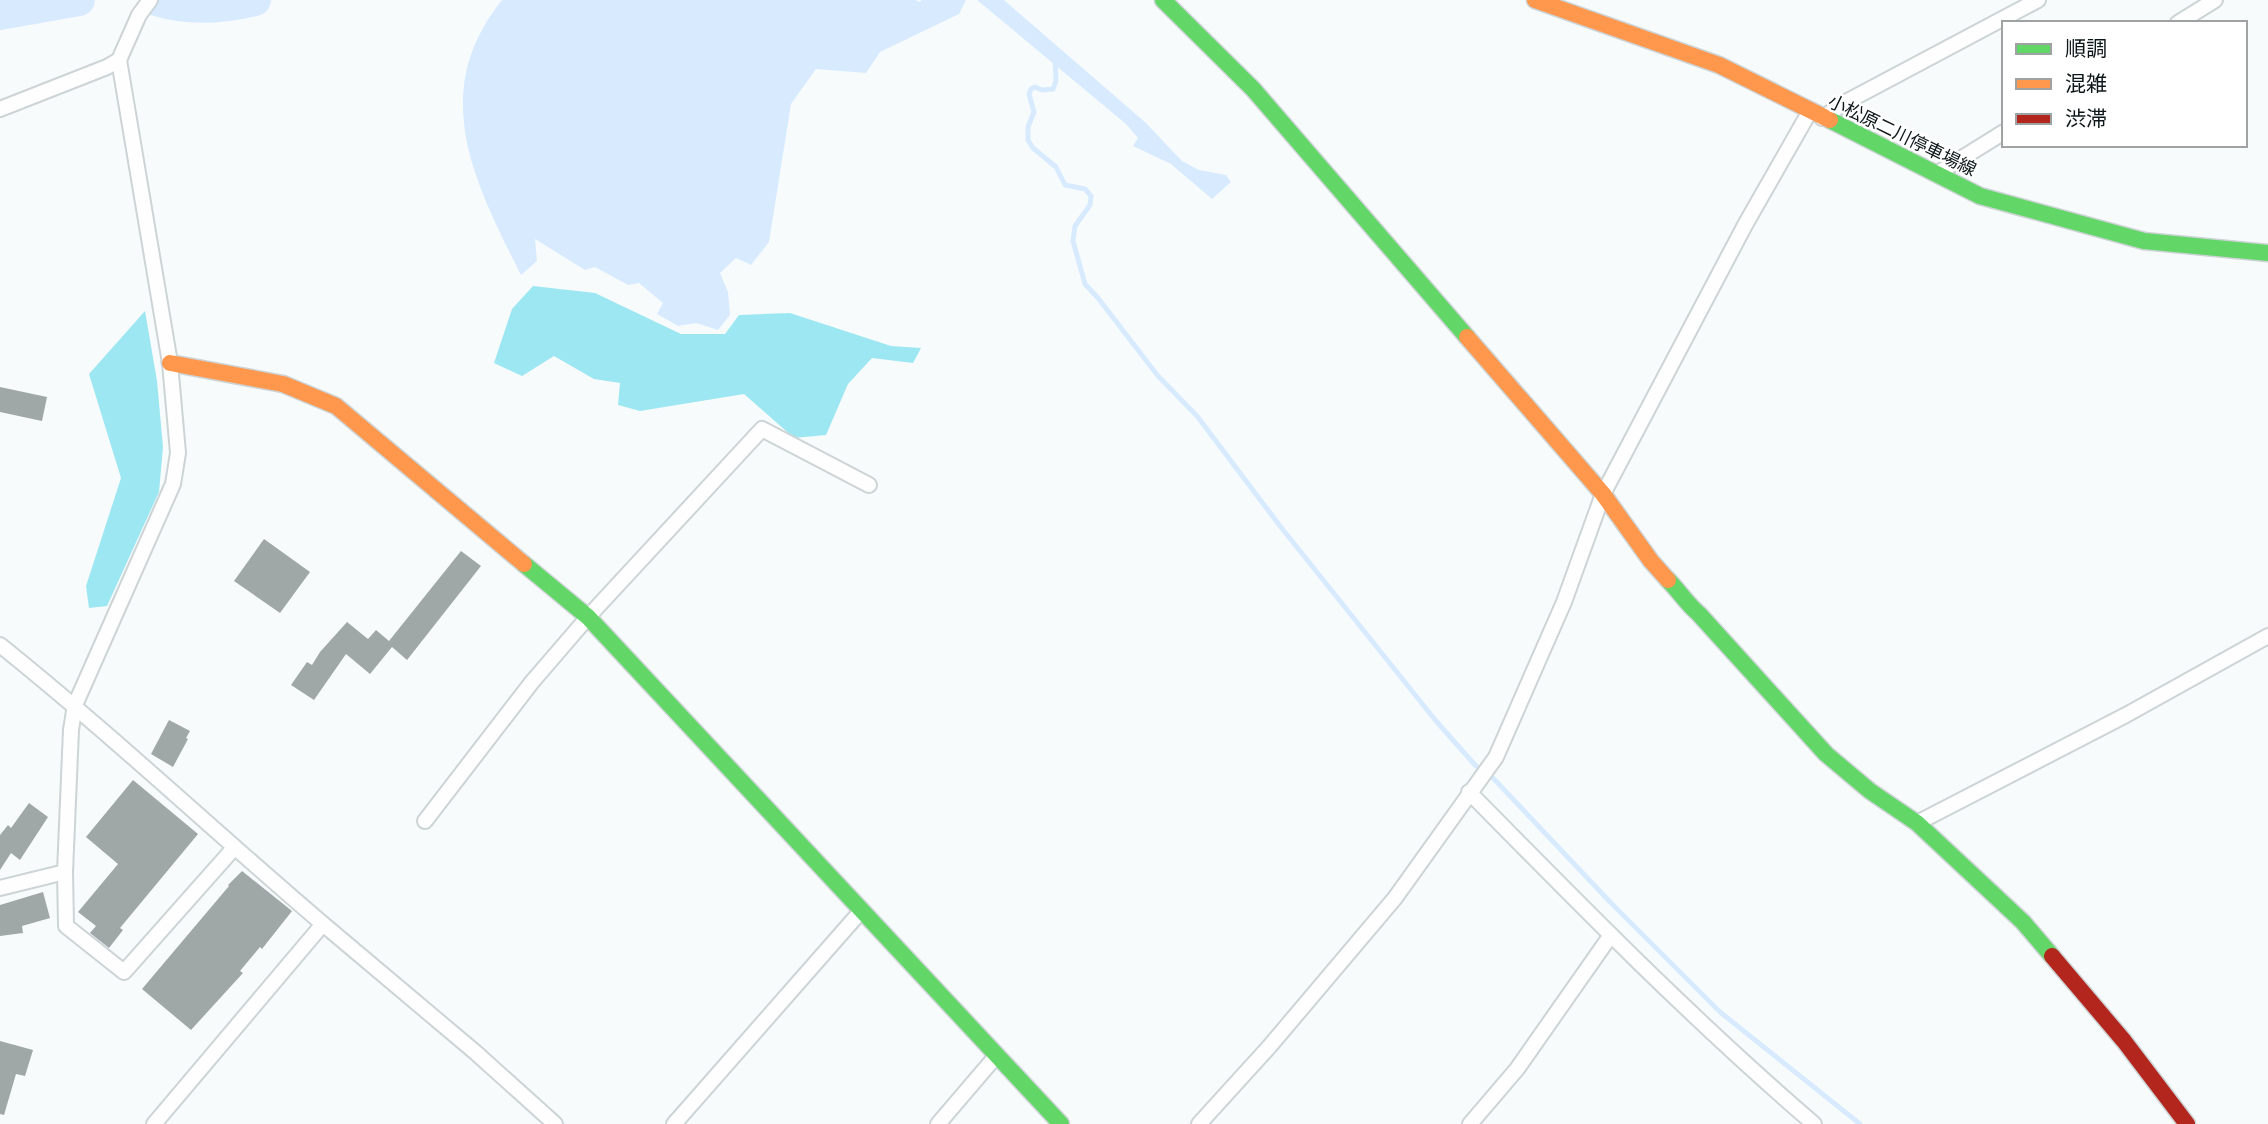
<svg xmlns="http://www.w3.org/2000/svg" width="2268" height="1124" font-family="'Source Sans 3','Noto Sans JP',sans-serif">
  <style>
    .forest { fill: #9de7f3 }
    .water { fill: #d8ebfe }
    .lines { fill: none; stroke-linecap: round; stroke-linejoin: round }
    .stream { stroke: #d8ebfe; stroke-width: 5 }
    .river { stroke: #d8ebfe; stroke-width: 32 }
    .building { fill: #a0a7a7 }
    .street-casing { stroke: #cdd4d6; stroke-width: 18 }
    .fast-casing { stroke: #cdd4d6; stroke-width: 19 }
    .slow-casing { stroke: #cdd4d6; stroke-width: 19 }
    .jam-casing { stroke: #cdd4d6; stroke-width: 19 }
    .street { stroke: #fefeff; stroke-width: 14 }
    .fast { stroke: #63d668; stroke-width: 16 }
    .slow { stroke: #ff974d; stroke-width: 16 }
    .jam { stroke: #b3261e; stroke-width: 16 }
    .labels { text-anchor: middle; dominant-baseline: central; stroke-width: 5; stroke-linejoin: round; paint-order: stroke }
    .street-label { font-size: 18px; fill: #0d1719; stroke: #fff }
  </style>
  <rect width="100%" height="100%" fill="#f7fbfc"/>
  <g class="forest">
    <path d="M533,286L595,293L681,334H725L739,315L790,313L891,346L921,348L913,363L872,358L848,384L826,435L794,438L744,394L640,411L618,405L620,383L594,379L554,356L522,376L494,363L512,309Z"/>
    <path d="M145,311L157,381L163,447L159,492L107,606L89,608L86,586L121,478L89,374Z"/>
  </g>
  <g class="water">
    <path d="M502,0H916L919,2L922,0H966L959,14L880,52L866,73L816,69L791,104L769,242L751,265L736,258L720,273L728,292L730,315L718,330L696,323L678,326L657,314L663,303L639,283L628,285L595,267L585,270L535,239L537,261L521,275C475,183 427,93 502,0Z"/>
    <path d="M977,0H1004L1146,123L1182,161L1199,170L1226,175L1231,182L1212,199L1171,164L1133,146L1138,138L1126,124Z"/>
  </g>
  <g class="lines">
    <path class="stream" d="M1055,59L1056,81L1053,89L1042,90L1035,87L1031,89L1029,94L1034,112L1028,127V140L1033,148L1056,167L1065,185L1085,189L1091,196L1090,205L1075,226L1073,241L1085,284L1098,298L1158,376L1197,416L1280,526L1436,721L1475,765L1494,779L1611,903L1720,1012L1860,1124"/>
    <g class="river">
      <path d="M156,0C188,10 222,8 255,0"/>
      <path d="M0,14L79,0"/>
    </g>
  </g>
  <g class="building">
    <path d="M0,387L47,397L42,421L0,412Z"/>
    <path d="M264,539L310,572L280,613L234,581Z"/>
    <path d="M461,551L481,566L407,660L392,647L370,674L346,654L314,700L291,685L307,662L312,665L320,652L347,622L368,639L376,630L389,641Z"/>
    <path d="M169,720L190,731L186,738L188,739L173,767L151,754Z"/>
    <path d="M133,780L198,834L120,928L123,930L109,948L90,933L96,926L78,912L118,864L86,837Z"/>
    <path d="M29,803L48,817L20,860L11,853L0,870V835L8,825L11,828Z"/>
    <path d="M242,871L292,911L262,949L260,947L240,971L243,973L191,1030L142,989L229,886L228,885Z"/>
    <path d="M43,892L50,918L22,926L23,933L0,936V905Z"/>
    <path d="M0,1041L33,1050L25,1076L16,1074L4,1115L0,1114Z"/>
  </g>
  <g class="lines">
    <g class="street-casing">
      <g id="street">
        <path d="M2178,23L2215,0"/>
        <path d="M0,109L107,67L119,60"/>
        <path d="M1822,118L1846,102L2038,0"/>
        <path d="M1938,173L2004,132"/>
        <path d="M0,645C111,734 215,832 323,924L154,1124"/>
        <path d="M1469,792C1581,906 1693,1020 1814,1124"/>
        <path d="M425,821L532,682L588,617L762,429L869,485"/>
        <path d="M1917,823L2126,715L2268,636"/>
        <path d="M65,872L66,926L124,972L234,848"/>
        <path d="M0,888L65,872L71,730L75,705L173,484L178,453L170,363L119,60L139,15L150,0"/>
        <path d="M323,924L475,1052L555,1124"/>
        <path d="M674,1124L862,910"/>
        <path d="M938,1124L997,1055"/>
        <path d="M1199,1124L1269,1047L1395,898L1496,757L1564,602L1603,494L1745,225L1810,111"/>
        <path d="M1470,1124L1517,1069L1611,935"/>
      </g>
    </g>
    <g class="fast-casing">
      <g id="fast">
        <path d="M1163,0L1253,89L1467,337"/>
        <path d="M1830,120L1980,196L2144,241L2268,253"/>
        <path d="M524,564L588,617L1061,1124"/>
        <path d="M1668,580C1680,592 1686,603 1699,614L1826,754L1870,791L1917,823L2023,922L2052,956"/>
      </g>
    </g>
    <g class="slow-casing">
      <g id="slow">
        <path d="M1535,0L1719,65L1830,120"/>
        <path d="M1467,337L1603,494L1651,561L1668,580"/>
        <path d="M170,363L283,384L336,406L524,564"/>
      </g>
    </g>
    <g class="jam-casing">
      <path id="jam" d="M2052,956L2124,1041L2187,1124"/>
    </g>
    <use href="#street" class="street"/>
    <use href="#fast" class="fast"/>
    <use href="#slow" class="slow"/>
    <use href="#jam" class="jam"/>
  </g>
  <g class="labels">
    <g class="street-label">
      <text transform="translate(1902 136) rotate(26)">小松原二川停車場線</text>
    </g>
  </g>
  <rect x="2002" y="21" width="245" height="126" fill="#ffffff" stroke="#9ea2a3" stroke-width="2"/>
  <rect x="2016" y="44" width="35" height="10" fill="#63d668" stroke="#9ea2a3" stroke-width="2"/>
  <text x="2065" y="56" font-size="21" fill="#0d1719">順調</text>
  <rect x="2016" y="79" width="35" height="10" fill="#ff974d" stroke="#9ea2a3" stroke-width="2"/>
  <text x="2065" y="91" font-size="21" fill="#0d1719">混雑</text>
  <rect x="2016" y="114" width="35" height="10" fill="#b3261e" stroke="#9ea2a3" stroke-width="2"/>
  <text x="2065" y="126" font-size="21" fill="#0d1719">渋滞</text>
</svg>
